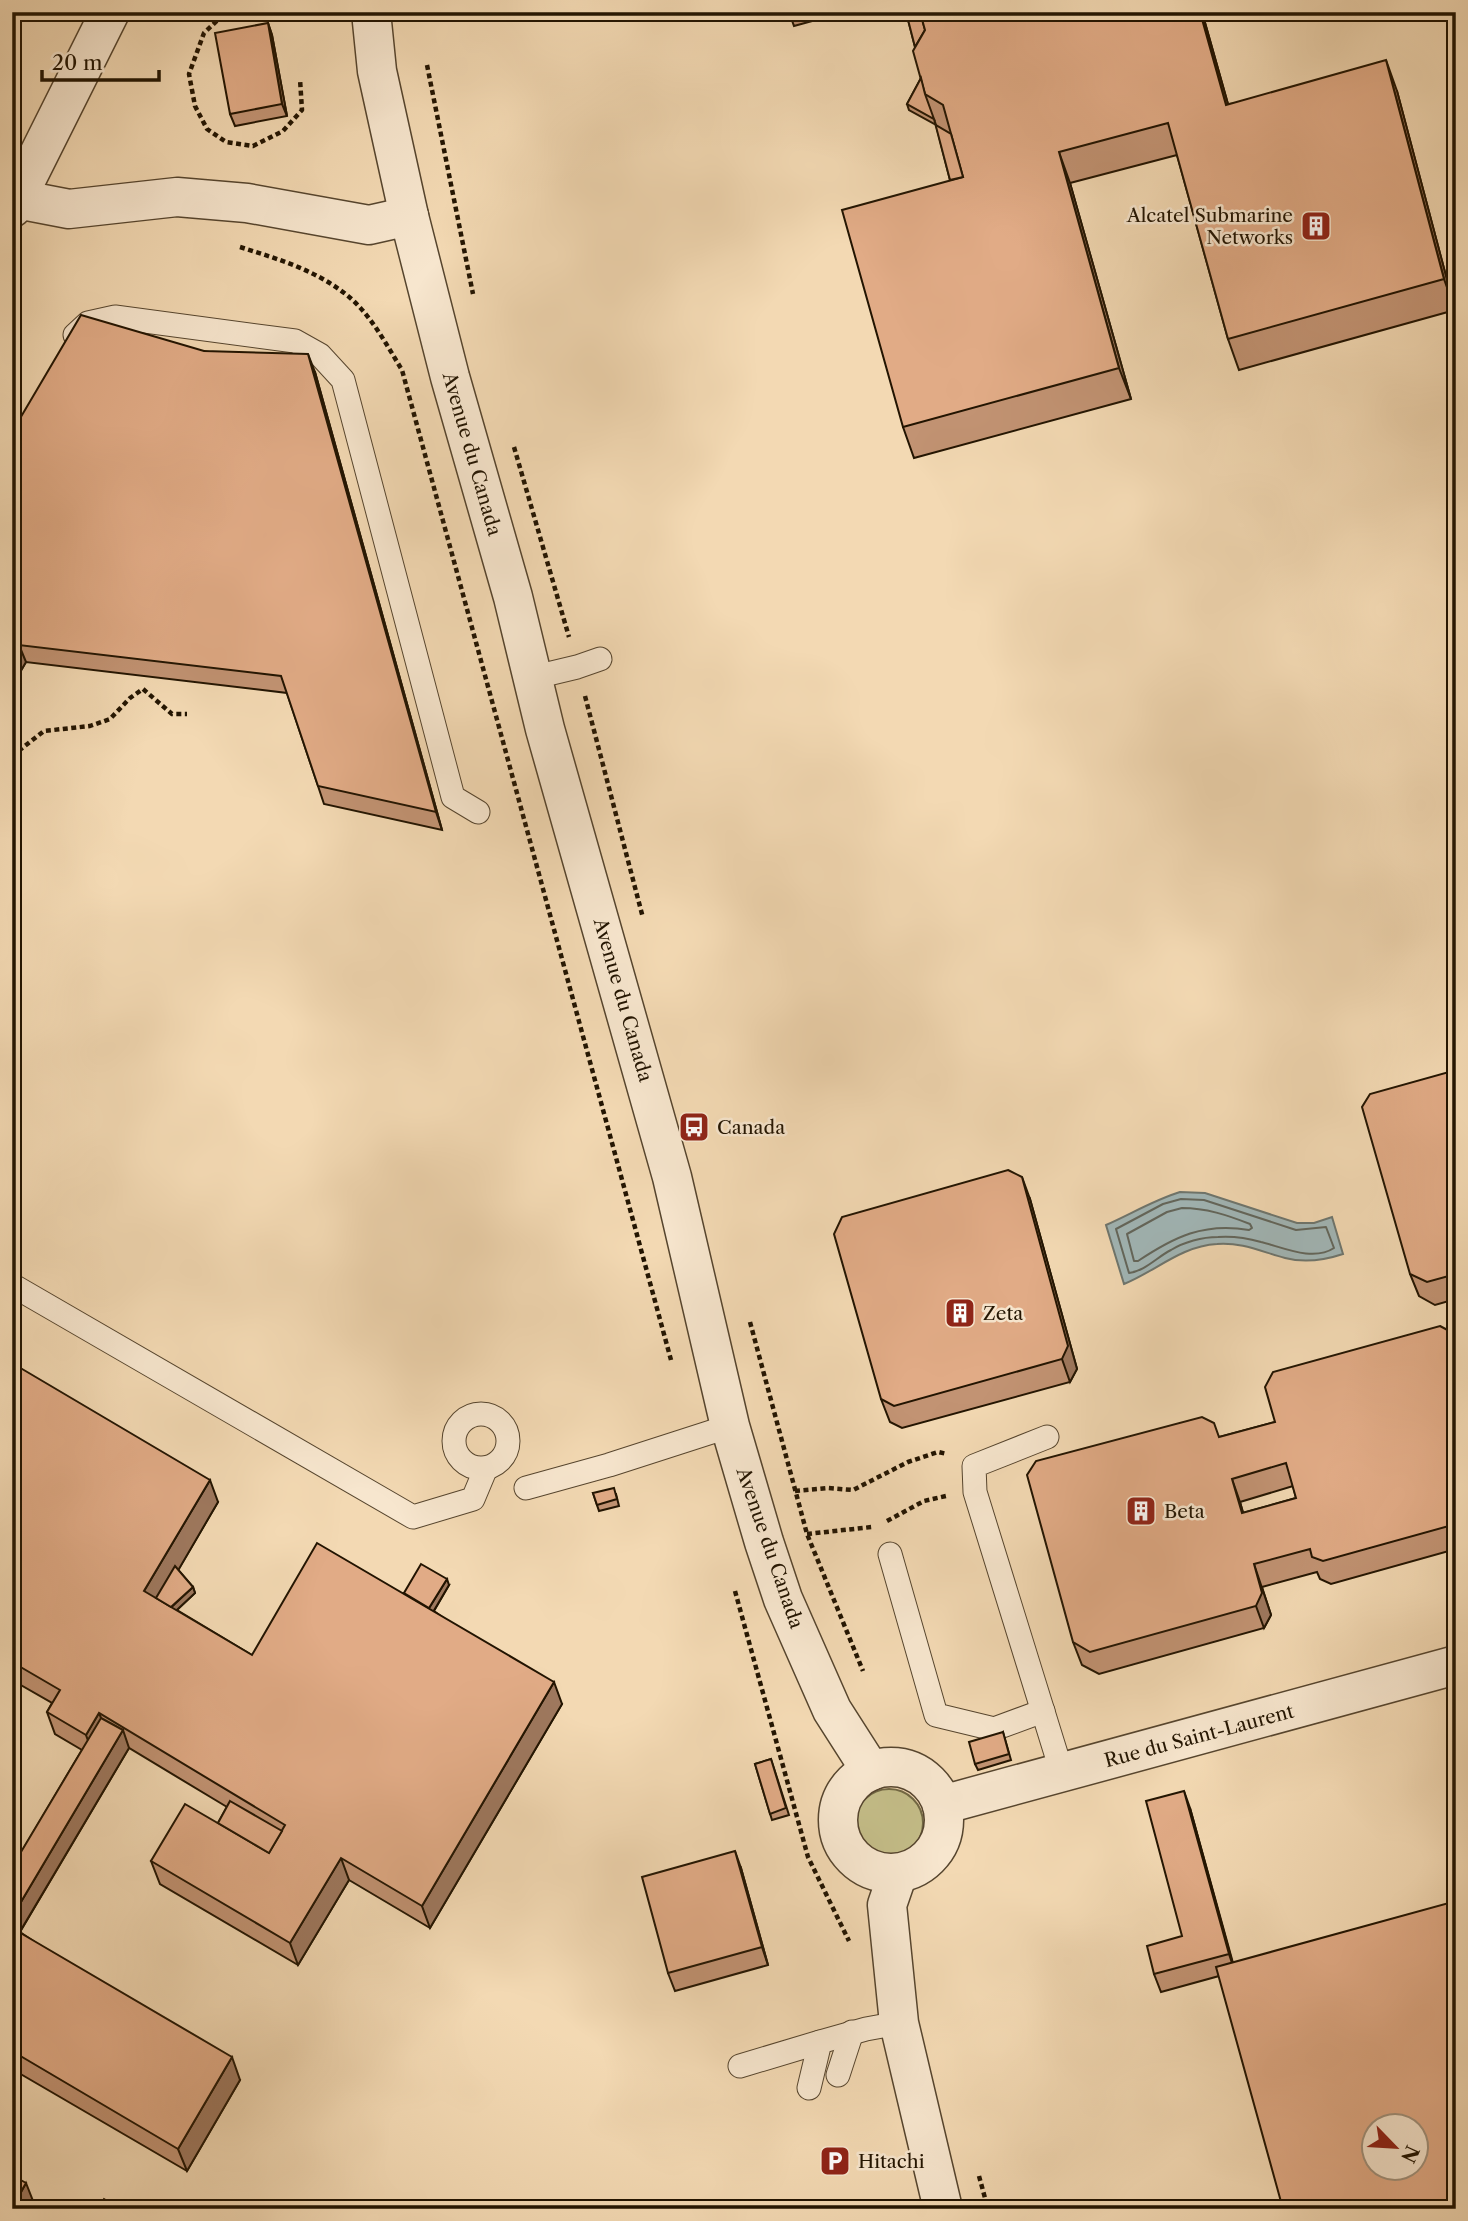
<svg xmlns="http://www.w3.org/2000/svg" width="1468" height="2221" font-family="'Libre Caslon Text',serif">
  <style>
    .green { fill: #c3bc87; stroke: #726844; stroke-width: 2 }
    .water { fill: #a1b7b8; stroke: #6e766f; stroke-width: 2 }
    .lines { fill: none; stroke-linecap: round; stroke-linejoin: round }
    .shore { stroke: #62665c; stroke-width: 2 }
    .service-casing { stroke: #56452e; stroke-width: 25 }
    .minor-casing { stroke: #56452e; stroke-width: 41 }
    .tertiary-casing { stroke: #56452e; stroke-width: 41 }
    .path { stroke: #221401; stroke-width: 4.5; stroke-dasharray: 5 3.5; stroke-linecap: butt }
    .service { stroke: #f7e6ce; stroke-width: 23 }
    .minor { stroke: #f7e6ce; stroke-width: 38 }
    .tertiary { stroke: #f7e6ce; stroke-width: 38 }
    .wall { fill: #c29373; stroke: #221401; stroke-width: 2; fill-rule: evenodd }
    .shaded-wall { fill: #9e785e; stroke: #221401; stroke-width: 2 }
    .building { fill: #e1ab86; stroke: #221401; stroke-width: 2; fill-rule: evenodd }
    .labels { text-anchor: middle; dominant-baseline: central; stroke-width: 5; stroke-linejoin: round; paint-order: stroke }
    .poi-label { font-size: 19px; fill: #221401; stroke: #f7e6ce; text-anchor: start }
    .street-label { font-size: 19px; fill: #221401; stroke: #f7e6ce }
  </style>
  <rect width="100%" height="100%" fill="#f3d9b3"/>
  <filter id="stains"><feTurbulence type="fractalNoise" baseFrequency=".00286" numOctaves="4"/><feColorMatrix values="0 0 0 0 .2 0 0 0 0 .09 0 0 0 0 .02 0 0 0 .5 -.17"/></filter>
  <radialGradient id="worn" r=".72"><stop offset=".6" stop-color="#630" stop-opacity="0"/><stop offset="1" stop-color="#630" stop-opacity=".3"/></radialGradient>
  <circle class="green" cx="889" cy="1823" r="34"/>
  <path class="water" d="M1180,1192L1205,1193L1297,1223H1314L1332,1217L1343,1254C1325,1260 1304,1263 1285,1258C1262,1252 1242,1242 1217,1244C1181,1246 1156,1271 1124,1284L1106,1225C1131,1214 1154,1200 1180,1192Z"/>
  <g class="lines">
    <g class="shore">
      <path d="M1181,1199L1204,1200L1296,1230L1326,1227L1334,1248C1313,1262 1282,1247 1261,1242C1247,1238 1232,1236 1218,1237C1202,1237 1184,1242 1171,1250C1157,1257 1145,1271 1129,1273L1116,1229L1163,1204Z"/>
      <path d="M1182,1208C1206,1208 1227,1215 1250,1224L1252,1228L1249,1230C1204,1222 1174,1237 1138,1261H1134L1127,1234L1167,1212Z"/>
    </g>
    <g class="service-casing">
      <g id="service">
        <path d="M75,335L88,323L115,317L295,341L320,355L343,380L453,797L478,812"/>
        <path d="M531,678L577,667L600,659"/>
        <path d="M12,1285L413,1517L473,1499L486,1468"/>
        <circle cx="481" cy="1441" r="27"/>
        <path d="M1047,1437L974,1466L975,1492L1062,1773"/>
        <path d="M526,1488L609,1465L730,1426"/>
        <path d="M890,1554L936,1715L994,1729L1043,1711"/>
        <path d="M740,2066L820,2042"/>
        <path d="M838,2075L852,2032"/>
        <path d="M809,2088L820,2042L866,2029L899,2023"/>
      </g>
    </g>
    <g class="minor-casing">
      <g id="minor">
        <path d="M17,199L69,209L177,197L247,203L369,225L409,216"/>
        <path d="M942,1805L1456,1665"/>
      </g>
    </g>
    <g class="tertiary-casing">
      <g id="tertiary">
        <path d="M371,12L377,71L409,216L450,377L513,597L545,729L672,1177L730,1426L764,1542L783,1599L832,1710L871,1771"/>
        <path d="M12,208L110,12"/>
        <circle cx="891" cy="1820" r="53"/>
        <path d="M898,1873L887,1905L899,2023L943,2209"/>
      </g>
    </g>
    <g class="path">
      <path d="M223,15L204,33L189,74L195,106L207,129L226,142L253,146L283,131L302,110L300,79"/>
      <path d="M427,65L473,294"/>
      <path d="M240,247C278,259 316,270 348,296C371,315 386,344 402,370L671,1360"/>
      <path d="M514,447L569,637"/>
      <path d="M585,696L643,918"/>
      <path d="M12,756L44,731L90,726L110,719L130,698L143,689L172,714H187"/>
      <path d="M750,1322L807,1534L863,1671"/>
      <path d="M795,1491L828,1488L853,1490L908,1462L938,1452L947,1454"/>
      <path d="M887,1521L924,1501L946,1496"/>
      <path d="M807,1534L872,1527"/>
      <path d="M735,1591L808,1857L849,1941"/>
      <path d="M979,2176L988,2209"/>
    </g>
    <use href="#service" class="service"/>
    <use href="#minor" class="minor"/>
    <use href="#tertiary" class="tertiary"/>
  </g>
  <g class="wall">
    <path d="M789,12H845L794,26Z"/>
    <path d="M906,12H1202L1228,104L1397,91L1455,310L1239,370L1228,339L1177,155L1070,183L1131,399L914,458L903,427L950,180L936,125L909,110L907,104L921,78L915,47Z"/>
    <path d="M268,23L272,35L287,116L235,126L230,114Z"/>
    <path d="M204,351L315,372L442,830L324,804L287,693L26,662L12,686V432Z"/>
    <path d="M1456,1070V1299L1435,1305L1419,1296L1410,1274Z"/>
    <path d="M1030,1199L1077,1369L1070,1382L902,1428L890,1422L881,1399Z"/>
    <path d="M1456,1335V1549L1331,1584L1320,1579L1317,1572L1262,1587L1271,1615L1264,1628L1099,1674L1082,1665L1073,1642L1219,1437L1275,1422ZM1293,1486L1296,1498L1243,1513L1240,1502Z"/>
    <path d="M12,1363L218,1502L178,1570L193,1587L195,1593L177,1610L252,1655L404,1593L449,1585L434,1611L562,1704L430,1928L349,1880L298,1965L160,1884L151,1861L218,1823L227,1807L129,1748L20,1932L240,2080L187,2171L12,2069V1868L82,1750L55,1734L47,1712L52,1703L12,1680Z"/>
    <path d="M593,1493L616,1494L619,1506L599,1511Z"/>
    <path d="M1003,1732L1011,1760L978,1770L975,1764Z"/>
    <path d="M771,1759L789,1815L772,1820L755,1764Z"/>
    <path d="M1190,1808L1233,1963L1219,1976L1161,1992L1154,1974L1182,1936Z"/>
    <path d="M741,1868L768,1965L675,1991L668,1973Z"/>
  </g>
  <g class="shaded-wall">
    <path d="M1200,12H1202L1237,136L1226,105Z"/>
    <path d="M268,23L272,35L287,116L282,104Z"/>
    <path d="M1386,60L1397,91L1455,310L1444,279Z"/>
    <path d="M1059,152L1070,183L1131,399L1119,368Z"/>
    <path d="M308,354L315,372L442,830L436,812Z"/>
    <path d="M19,645L26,662L12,686V657Z"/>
    <path d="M1022,1177L1030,1199L1077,1369L1070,1382L1062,1359Z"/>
    <path d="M1232,1479L1240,1502L1250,1536L1242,1513Z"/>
    <path d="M210,1480L218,1502L155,1610L144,1591Z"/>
    <path d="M1254,1564L1271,1615L1264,1628L1256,1606Z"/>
    <path d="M447,1579L449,1585L426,1624L423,1618Z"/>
    <path d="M193,1587L195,1593L165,1621L163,1615Z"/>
    <path d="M554,1682L562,1704L430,1928L422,1906Z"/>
    <path d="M99,1713L108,1735L94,1757L86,1735Z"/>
    <path d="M123,1730L129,1748L12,1945V1917Z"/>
    <path d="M1184,1791L1190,1808L1235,1972L1229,1954Z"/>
    <path d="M735,1851L741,1868L768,1965L762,1947Z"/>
    <path d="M341,1858L349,1880L298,1965L290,1943Z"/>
    <path d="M232,2057L240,2080L187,2171L178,2149Z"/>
    <path d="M26,2183L33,2201L28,2209H12Z"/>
  </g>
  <g class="building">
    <path d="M906,12H920L925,30L915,47Z"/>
    <path d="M920,12H1200L1226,105L1386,60L1444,279L1228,339L1168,123L1059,152L1119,368L903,427L842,210L963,177L943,105L925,94L913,51L925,30Z"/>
    <path d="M268,23L282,104L230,114L215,33Z"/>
    <path d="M921,78L925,94L934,119L907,104Z"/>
    <path d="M934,119L936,125L951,134L963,177L950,180Z"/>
    <path d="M81,315L204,351L308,354L436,812L318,786L281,676L19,645L12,657V432Z"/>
    <path d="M1456,1070V1274L1427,1282L1410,1274L1362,1107L1370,1094Z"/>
    <path d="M1008,1170L1022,1177L1068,1346L1062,1359L894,1406L881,1399L834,1234L842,1217Z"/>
    <path d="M1440,1326L1455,1334L1456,1336V1524L1323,1561L1312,1557L1310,1549L1254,1564L1262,1593L1256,1606L1090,1652L1073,1642L1027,1475L1036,1461L1202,1417L1214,1423L1219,1437L1275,1422L1265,1387L1273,1372ZM1286,1463L1296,1498L1242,1513L1232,1479Z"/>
    <path d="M12,1363L210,1480L144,1591L252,1655L317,1543L554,1682L422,1906L341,1858L290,1943L151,1861L185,1804L269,1853L285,1825L99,1713L86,1735L47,1712L60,1690L12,1662Z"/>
    <path d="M614,1488L617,1499L597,1505L593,1493Z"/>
    <path d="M421,1564L447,1579L429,1608L404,1593Z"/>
    <path d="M175,1566L193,1587L171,1607L156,1598Z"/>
    <path d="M101,1718L123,1730L12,1917V1867Z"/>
    <path d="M1003,1732L1009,1754L975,1764L969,1742Z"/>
    <path d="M771,1759L786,1808L770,1814L755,1764Z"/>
    <path d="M1184,1791L1229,1954L1154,1974L1147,1946L1182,1936L1146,1801Z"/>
    <path d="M230,1801L282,1831L269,1853L218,1823Z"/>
    <path d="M735,1851L762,1947L668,1973L642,1877Z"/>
    <path d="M1456,1901V2209H1283L1216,1967ZM1374,2126H1416V2168H1374Z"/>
    <path d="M12,1928L232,2057L178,2149L12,2051Z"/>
    <path d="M12,2175L26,2183L12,2207Z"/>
    <path d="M104,2199L121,2209H98Z"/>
  </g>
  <defs>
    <g id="building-square" transform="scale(1.575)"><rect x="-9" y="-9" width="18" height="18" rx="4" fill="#8f2418" stroke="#f7e6ce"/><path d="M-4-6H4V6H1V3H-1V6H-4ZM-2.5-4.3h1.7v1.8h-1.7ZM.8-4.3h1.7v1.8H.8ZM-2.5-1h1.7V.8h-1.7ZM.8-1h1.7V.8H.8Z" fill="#fff"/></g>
    <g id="bus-square" transform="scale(1.575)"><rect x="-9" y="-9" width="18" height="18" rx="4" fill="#8f2418" stroke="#f7e6ce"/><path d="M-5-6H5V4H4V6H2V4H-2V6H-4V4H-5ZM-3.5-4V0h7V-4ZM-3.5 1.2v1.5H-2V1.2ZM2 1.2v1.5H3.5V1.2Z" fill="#fff"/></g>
    <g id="parking-square" transform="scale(1.575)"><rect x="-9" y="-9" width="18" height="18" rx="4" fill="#8f2418" stroke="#f7e6ce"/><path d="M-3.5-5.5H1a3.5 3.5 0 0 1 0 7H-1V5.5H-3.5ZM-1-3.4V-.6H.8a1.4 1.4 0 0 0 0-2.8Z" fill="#fff"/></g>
  </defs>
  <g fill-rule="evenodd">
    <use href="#building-square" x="1316" y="226"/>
    <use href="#bus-square" x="694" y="1127"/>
    <use href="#building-square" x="960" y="1313"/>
    <use href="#building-square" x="1141" y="1511"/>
    <use href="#parking-square" x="835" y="2161"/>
  </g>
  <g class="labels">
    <g class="poi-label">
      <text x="1293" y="215" text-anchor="end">Alcatel Submarine<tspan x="1293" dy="22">Networks</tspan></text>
      <text x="717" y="1127">Canada</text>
      <text x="983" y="1313">Zeta</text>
      <text x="1164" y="1511">Beta</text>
      <text x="858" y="2161">Hitachi</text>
    </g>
    <g class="street-label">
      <text transform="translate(472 454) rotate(74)">Avenue du Canada</text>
      <text transform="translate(623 1000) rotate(74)">Avenue du Canada</text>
      <text transform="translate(770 1548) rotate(71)">Avenue du Canada</text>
      <text transform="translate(1199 1736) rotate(-15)">Rue du Saint-Laurent</text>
    </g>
  </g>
  <rect width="1468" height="2221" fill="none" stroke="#f3d9b3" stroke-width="42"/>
  <rect x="14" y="14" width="1440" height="2193" fill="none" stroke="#221401" stroke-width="3.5"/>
  <rect x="21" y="21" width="1426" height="2179" fill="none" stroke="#221401" stroke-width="2"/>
  <g transform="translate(1395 2147) rotate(115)"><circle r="33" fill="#f7e6ce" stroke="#a2927c" stroke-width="2"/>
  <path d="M0-5L12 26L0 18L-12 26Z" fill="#8f2418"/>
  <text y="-10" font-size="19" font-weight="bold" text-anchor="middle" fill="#221401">N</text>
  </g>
  <path d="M42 70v10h117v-10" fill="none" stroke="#221401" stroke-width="3.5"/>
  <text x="52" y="70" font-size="21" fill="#221401" stroke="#f7e6ce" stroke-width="5" paint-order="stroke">20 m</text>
  <rect width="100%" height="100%" filter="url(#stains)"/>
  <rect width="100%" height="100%" fill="url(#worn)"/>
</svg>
